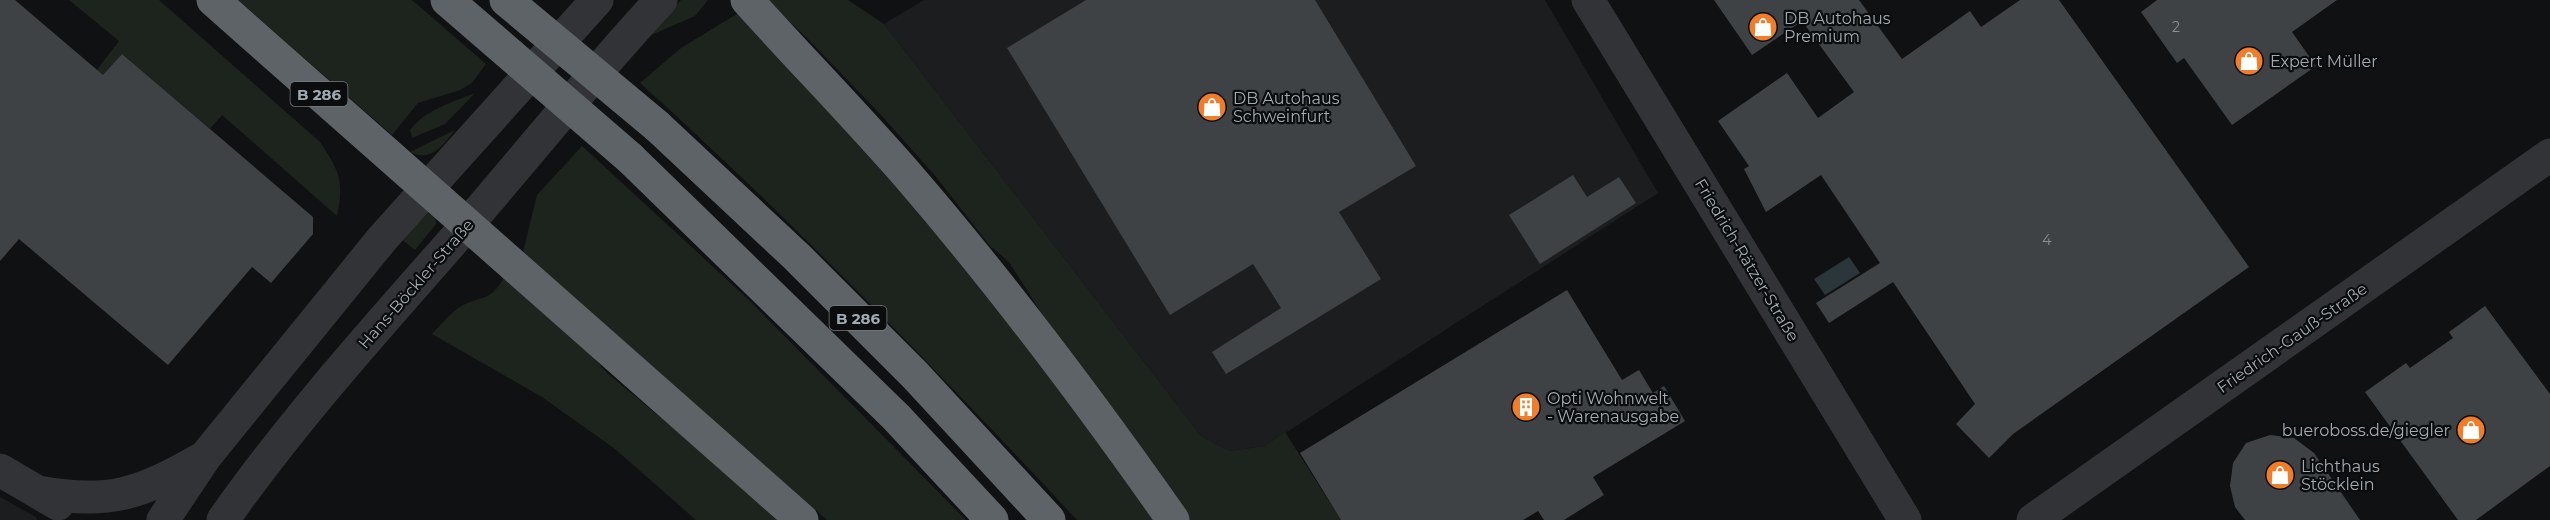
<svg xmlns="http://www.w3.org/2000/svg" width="2550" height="520" font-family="Montserrat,sans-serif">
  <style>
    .built { fill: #1c1d1f }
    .green { fill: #1d241d }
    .water { fill: #2a363a }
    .building { fill: #3f4245 }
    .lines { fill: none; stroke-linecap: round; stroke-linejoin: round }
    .minor { stroke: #313337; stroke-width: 33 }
    .highway { stroke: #5d6367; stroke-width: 33 }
    .highway-bridge { stroke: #5d6367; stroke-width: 33 }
    .labels { text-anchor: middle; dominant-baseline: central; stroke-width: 4.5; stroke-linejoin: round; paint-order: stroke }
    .number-label { font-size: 14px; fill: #889197 }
    .shield { fill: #0b0c0d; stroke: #747b80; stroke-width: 1.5 }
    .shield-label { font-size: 15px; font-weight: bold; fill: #a1abb2 }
    .poi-label { font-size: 16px; fill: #a1abb2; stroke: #0b0c0d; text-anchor: start }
    .street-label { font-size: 16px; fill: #a1abb2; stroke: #0b0c0d }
  </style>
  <rect width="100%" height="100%" fill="#101112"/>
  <g class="built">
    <path d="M924,0H1545L1658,193L1265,446L1228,451L1201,436L884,24Z"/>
    <path d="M0,497L36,517L37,520H0Z"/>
  </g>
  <g class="green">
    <path d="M69,0H159L320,142C340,172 344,181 337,216L222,115L210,129L122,54L0,196L119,41Z"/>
    <path d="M238,0H412L486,64L472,83L460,90L418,103L392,135Z"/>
    <path d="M681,0H708L695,16L649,36Z"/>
    <path d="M766,0H848L884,24L1201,436L1229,451L1265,446L1285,432L1341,520H1188L1049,325L1009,262L990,246L937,178L881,115L807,38Z"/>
    <path d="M740,12L867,151L1002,307L1155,520H1077C936,369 793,221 640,83L681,48Z"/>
    <path d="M475,93L445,124L412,138L410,130C425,110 453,102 475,93Z"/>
    <path d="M455,130C443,145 431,163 410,152Z"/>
    <path d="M582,146L747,298L966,520H827L523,252L537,195Z"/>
    <path d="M427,213L435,215L436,224L415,250L400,238Z"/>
    <path d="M505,276L565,324L607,373L784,520H696L615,449L542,397L432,334C440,326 450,313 460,307C482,294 489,304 505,276Z"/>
  </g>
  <path class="water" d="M1849,257L1860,273L1825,295L1814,279Z"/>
  <g class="building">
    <path d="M0,0H15L103,75L122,54L313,217V234L271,283L252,267L168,365L19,239L0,261Z"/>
    <path d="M1086,0H1315L1416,166L1339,212L1381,279L1226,374L1212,352L1281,308L1253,264L1170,315L1007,48Z"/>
    <path d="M1714,0H1859L1902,59L1970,11L1981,27L2020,0H2059L2249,267L2013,434L1989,458L1956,424L1975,404L1893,282L1829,323L1816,303L1880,263L1821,175L1766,212L1744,169L1749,166L1718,121L1787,73L1818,118L1854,92L1802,21L1752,55Z"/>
    <path d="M2157,0H2337L2292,32L2316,66L2232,125L2184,58L2177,63L2141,12Z"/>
    <path d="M1573,175L1587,197L1619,177L1636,203L1540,264L1509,215Z"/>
    <path d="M1567,290L1622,380L1639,370L1653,393L1664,386L1685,421L1593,477L1604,495L1564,520H1544L1538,511L1523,520H1341L1300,453Z"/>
    <path d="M2485,306L2550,394V466L2476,520H2458L2365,392L2406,363L2410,368L2453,338L2449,332Z"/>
    <path d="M2270,435L2294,438L2314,453L2360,520H2245L2235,507L2230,486L2233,463L2246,443Z"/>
  </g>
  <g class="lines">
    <g class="minor">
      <path d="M1588,0L1905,520"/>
      <path d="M0,470L58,504"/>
      <path d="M38,492C108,505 140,494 201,459"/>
      <path d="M163,520L205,457L382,239L597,0"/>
      <path d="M223,520C296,416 382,322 466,226C531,151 593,73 661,0"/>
      <path d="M2033,520L2550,155"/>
    </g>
    <g class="highway">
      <path d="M213,0L802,520"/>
      <path d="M747,0C801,60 857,117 910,178C1004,287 1090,402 1173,520"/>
      <path d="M657,126L797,257L915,375L1049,520"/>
      <path d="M630,158L896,417L992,520"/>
    </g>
    <g class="highway-bridge">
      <path d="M447,0L630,158"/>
      <path d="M506,0L657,126"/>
    </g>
  </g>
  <defs>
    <g id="shop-disc" transform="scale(1.5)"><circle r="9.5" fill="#ef7d2a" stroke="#0b0c0d"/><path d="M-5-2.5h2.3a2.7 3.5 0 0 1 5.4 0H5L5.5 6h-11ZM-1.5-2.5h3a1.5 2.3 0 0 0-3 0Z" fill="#fff"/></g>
    <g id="building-disc" transform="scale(1.5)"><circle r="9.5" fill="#ef7d2a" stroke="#0b0c0d"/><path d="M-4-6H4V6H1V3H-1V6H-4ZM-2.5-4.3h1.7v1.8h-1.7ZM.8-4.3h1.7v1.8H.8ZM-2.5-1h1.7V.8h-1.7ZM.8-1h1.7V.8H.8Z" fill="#fff"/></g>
  </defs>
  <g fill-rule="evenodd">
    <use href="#shop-disc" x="1763" y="27"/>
    <use href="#shop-disc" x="2249" y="61"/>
    <use href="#shop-disc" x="1212" y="107"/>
    <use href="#building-disc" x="1526" y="407"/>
    <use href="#shop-disc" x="2471" y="430"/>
    <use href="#shop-disc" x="2280" y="475"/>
  </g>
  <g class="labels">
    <g class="number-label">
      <text x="2176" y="27">2</text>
      <text x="2047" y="240">4</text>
    </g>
    <g class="shield">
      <rect x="290.5" y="82" width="57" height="24" rx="4.5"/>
      <rect x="829.5" y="306" width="57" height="24" rx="4.5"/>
    </g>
    <g class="shield-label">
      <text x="319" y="94">B 286</text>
      <text x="858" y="318">B 286</text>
    </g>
    <g class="poi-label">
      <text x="1784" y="18">DB Autohaus<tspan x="1784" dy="18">Premium</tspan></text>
      <text x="2270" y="61">Expert Müller</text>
      <text x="1233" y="98">DB Autohaus<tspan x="1233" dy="18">Schweinfurt</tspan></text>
      <text x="1547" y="398">Opti Wohnwelt<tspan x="1547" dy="18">- Warenausgabe</tspan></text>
      <text x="2450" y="430" text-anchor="end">bueroboss.de/giegler</text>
      <text x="2301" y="466">Lichthaus<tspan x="2301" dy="18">Stöcklein</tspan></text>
    </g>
    <g class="street-label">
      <text transform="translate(1747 260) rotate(59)">Friedrich-Rätzer-Straße</text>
      <text transform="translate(416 284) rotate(-49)">Hans-Böckler-Straße</text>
      <text transform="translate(2292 338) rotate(-35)">Friedrich-Gauß-Straße</text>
    </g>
  </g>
</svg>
